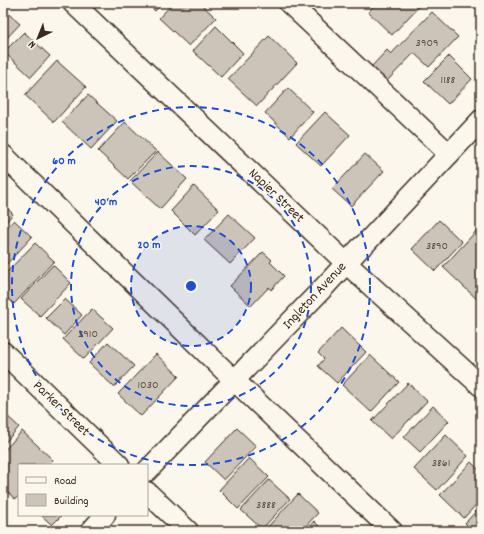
<svg xmlns="http://www.w3.org/2000/svg" width="484" height="534" font-family="Dekko,sans-serif">
  <style>
    .building { fill: #ccc4b9; stroke: #3b2a1e }
    .lines { fill: none; stroke-linecap: round; stroke-linejoin: round }
    .minor-casing { stroke: #3b2a1e; stroke-width: 23 }
    .minor { stroke: #fbf7ec; stroke-width: 20 }
    .ring { fill: none; stroke: #1d4ed8; stroke-width: 2; stroke-dasharray: 7 5 }
    .labels { text-anchor: middle; dominant-baseline: central; stroke-width: 3; stroke-linejoin: round; paint-order: stroke }
    .number-label { font-size: 12px; fill: #5f5045 }
    .street-label { font-size: 14px; fill: #3b2a1e; stroke: #fbf7ec }
    .centre { fill: #1d4ed8; stroke: #fbf7ec; stroke-width: 2 }
    .ring-label { font-size: 12px; text-anchor: middle; font-weight: bold; fill: #1d4ed8; stroke: #fbf7ec; stroke-width: 3; stroke-linejoin: round; paint-order: stroke }
  </style>
  <rect width="100%" height="100%" fill="#fbf7ec"/>
  <filter id="ink" filterUnits="userSpaceOnUse"><feTurbulence type="fractalNoise" baseFrequency=".025" numOctaves="2"/><feDisplacementMap in="SourceGraphic" scale="8" xChannelSelector="R" yChannelSelector="G"/><feConvolveMatrix kernelMatrix="1 2 1 2 8 2 1 2 1" color-interpolation-filters="sRGB"/></filter>
  <g filter="url(#ink)">
    <g class="building">
      <path d="M147,3H163L155,11Z"/>
      <path d="M173,3H200L216,18L189,46L159,18Z"/>
      <path d="M377,3H422L392,35L368,12Z"/>
      <path d="M3,9L20,24L3,42Z"/>
      <path d="M432,12L458,37L429,67L414,53L386,82L371,67L387,50L391,54Z"/>
      <path d="M216,26L243,53L221,77L193,51Z"/>
      <path d="M24,32L50,56L31,77L4,52Z"/>
      <path d="M269,36L297,63L257,106L228,79Z"/>
      <path d="M449,56L472,79L448,104L424,81Z"/>
      <path d="M57,61L86,87L54,122L25,95Z"/>
      <path d="M288,88L313,112L290,137L265,113Z"/>
      <path d="M88,95L117,121L91,149L62,122Z"/>
      <path d="M325,112L350,135L321,166L296,143Z"/>
      <path d="M125,122L156,151L128,179L98,151Z"/>
      <path d="M158,152L187,179L160,209L130,181Z"/>
      <path d="M365,154L384,171L351,206L332,189Z"/>
      <path d="M194,186L219,210L195,235L171,211Z"/>
      <path d="M3,204L13,214L3,225Z"/>
      <path d="M229,214L255,238L230,264L204,240Z"/>
      <path d="M14,220L32,237L3,268V232Z"/>
      <path d="M439,220L462,242L435,271L412,249Z"/>
      <path d="M479,228L481,229V303L443,267Z"/>
      <path d="M35,243L54,261L14,304L3,294V276Z"/>
      <path d="M263,252L272,260L270,262L284,276L271,290L269,287L251,306L230,286Z"/>
      <path d="M53,265L71,283L40,316L21,299Z"/>
      <path d="M65,299L82,315L64,335L46,318Z"/>
      <path d="M92,309L113,328L84,359L63,339Z"/>
      <path d="M341,328L366,352L337,383L318,366L324,359L318,353Z"/>
      <path d="M108,342L134,366L114,387L89,363Z"/>
      <path d="M156,354L179,376L141,416L118,394Z"/>
      <path d="M370,355L399,382L371,412L342,385Z"/>
      <path d="M408,383L427,401L391,439L372,421Z"/>
      <path d="M433,406L449,421L420,452L404,437Z"/>
      <path d="M3,412L19,427L3,445Z"/>
      <path d="M237,428L256,446L224,480L205,462Z"/>
      <path d="M22,431L53,460L48,465H19V496L15,499L3,488V452Z"/>
      <path d="M446,435L468,456L437,490L414,469Z"/>
      <path d="M249,458L269,477L238,509L219,490Z"/>
      <path d="M471,462L481,472V499L464,518L440,495Z"/>
      <path d="M269,480L290,499L262,529L241,510Z"/>
      <path d="M298,494L318,513L301,531H264Z"/>
      <path d="M481,506V531H473L465,523Z"/>
      <path d="M41,515H62L52,525Z"/>
      <path d="M314,521L324,531H305Z"/>
    </g>
    <g class="lines">
      <g class="minor-casing">
        <g id="minor">
          <path d="M73,3L346,263L481,386"/>
          <path d="M289,3L449,154"/>
          <path d="M3,155L234,380L392,531"/>
          <path d="M3,352L119,465"/>
          <path d="M147,471L327,284L360,248L365,244L481,120"/>
          <path d="M147,492L188,531"/>
          <path d="M91,531L105,515"/>
        </g>
      </g>
      <use href="#minor" class="minor"/>
    </g>
  </g>
  <circle cx="191" cy="286" r="60" fill="#1d4ed8" fill-opacity=".12"/>
  <g class="ring">
    <circle cx="191" cy="286" r="60"/>
    <circle cx="191" cy="286" r="120"/>
    <circle cx="191" cy="286" r="179"/>
  </g>
  <g class="labels">
    <g class="number-label">
      <text x="427" y="43">3909</text>
      <text x="448" y="80">1188</text>
      <text x="437" y="246">3890</text>
      <text x="88" y="334">3910</text>
      <text x="148" y="385">1030</text>
      <text x="441" y="463">3861</text>
      <text x="266" y="505">3888</text>
    </g>
    <g class="street-label">
      <text transform="translate(276 196) rotate(44)">Napier Street</text>
      <text transform="translate(315 296) rotate(-47)">Ingleton Avenue</text>
      <text transform="translate(61 409) rotate(44)">Parker Street</text>
    </g>
  </g>
  <circle cx="191" cy="286" r="6" class="centre"/>
  <g class="ring-label">
    <text x="64" y="164">60 m</text>
    <text x="106" y="205">40 m</text>
    <text x="149" y="248">20 m</text>
  </g>
  <rect width="484" height="534" fill="none" stroke="#fbf7ec" stroke-width="16"/>
  <rect x="8" y="8" width="468" height="518" fill="none" stroke="#3b2a1e" stroke-width="1.5" filter="url(#ink)"/>
  <rect x="18" y="464" width="130" height="52" fill="#fbf7ec" stroke="#aea59a"/>
  <rect x="26" y="477" width="20" height="6" fill="#fbf7ec" stroke="#aea59a"/>
  <text x="54" y="484" font-size="12" fill="#3b2a1e">Road</text>
  <rect x="26" y="494" width="20" height="12" fill="#ccc4b9" stroke="#aea59a"/>
  <text x="54" y="504" font-size="12" fill="#3b2a1e">Building</text>
  <g transform="translate(38 38) rotate(223)" stroke="#fbf7ec" stroke-width="3" paint-order="stroke">
  <path d="M0-3L7 15L0 10L-7 15Z" fill="#3b2a1e"/>
  <text y="-6" font-size="11" font-weight="bold" text-anchor="middle" fill="#3b2a1e">N</text>
  </g>
</svg>
